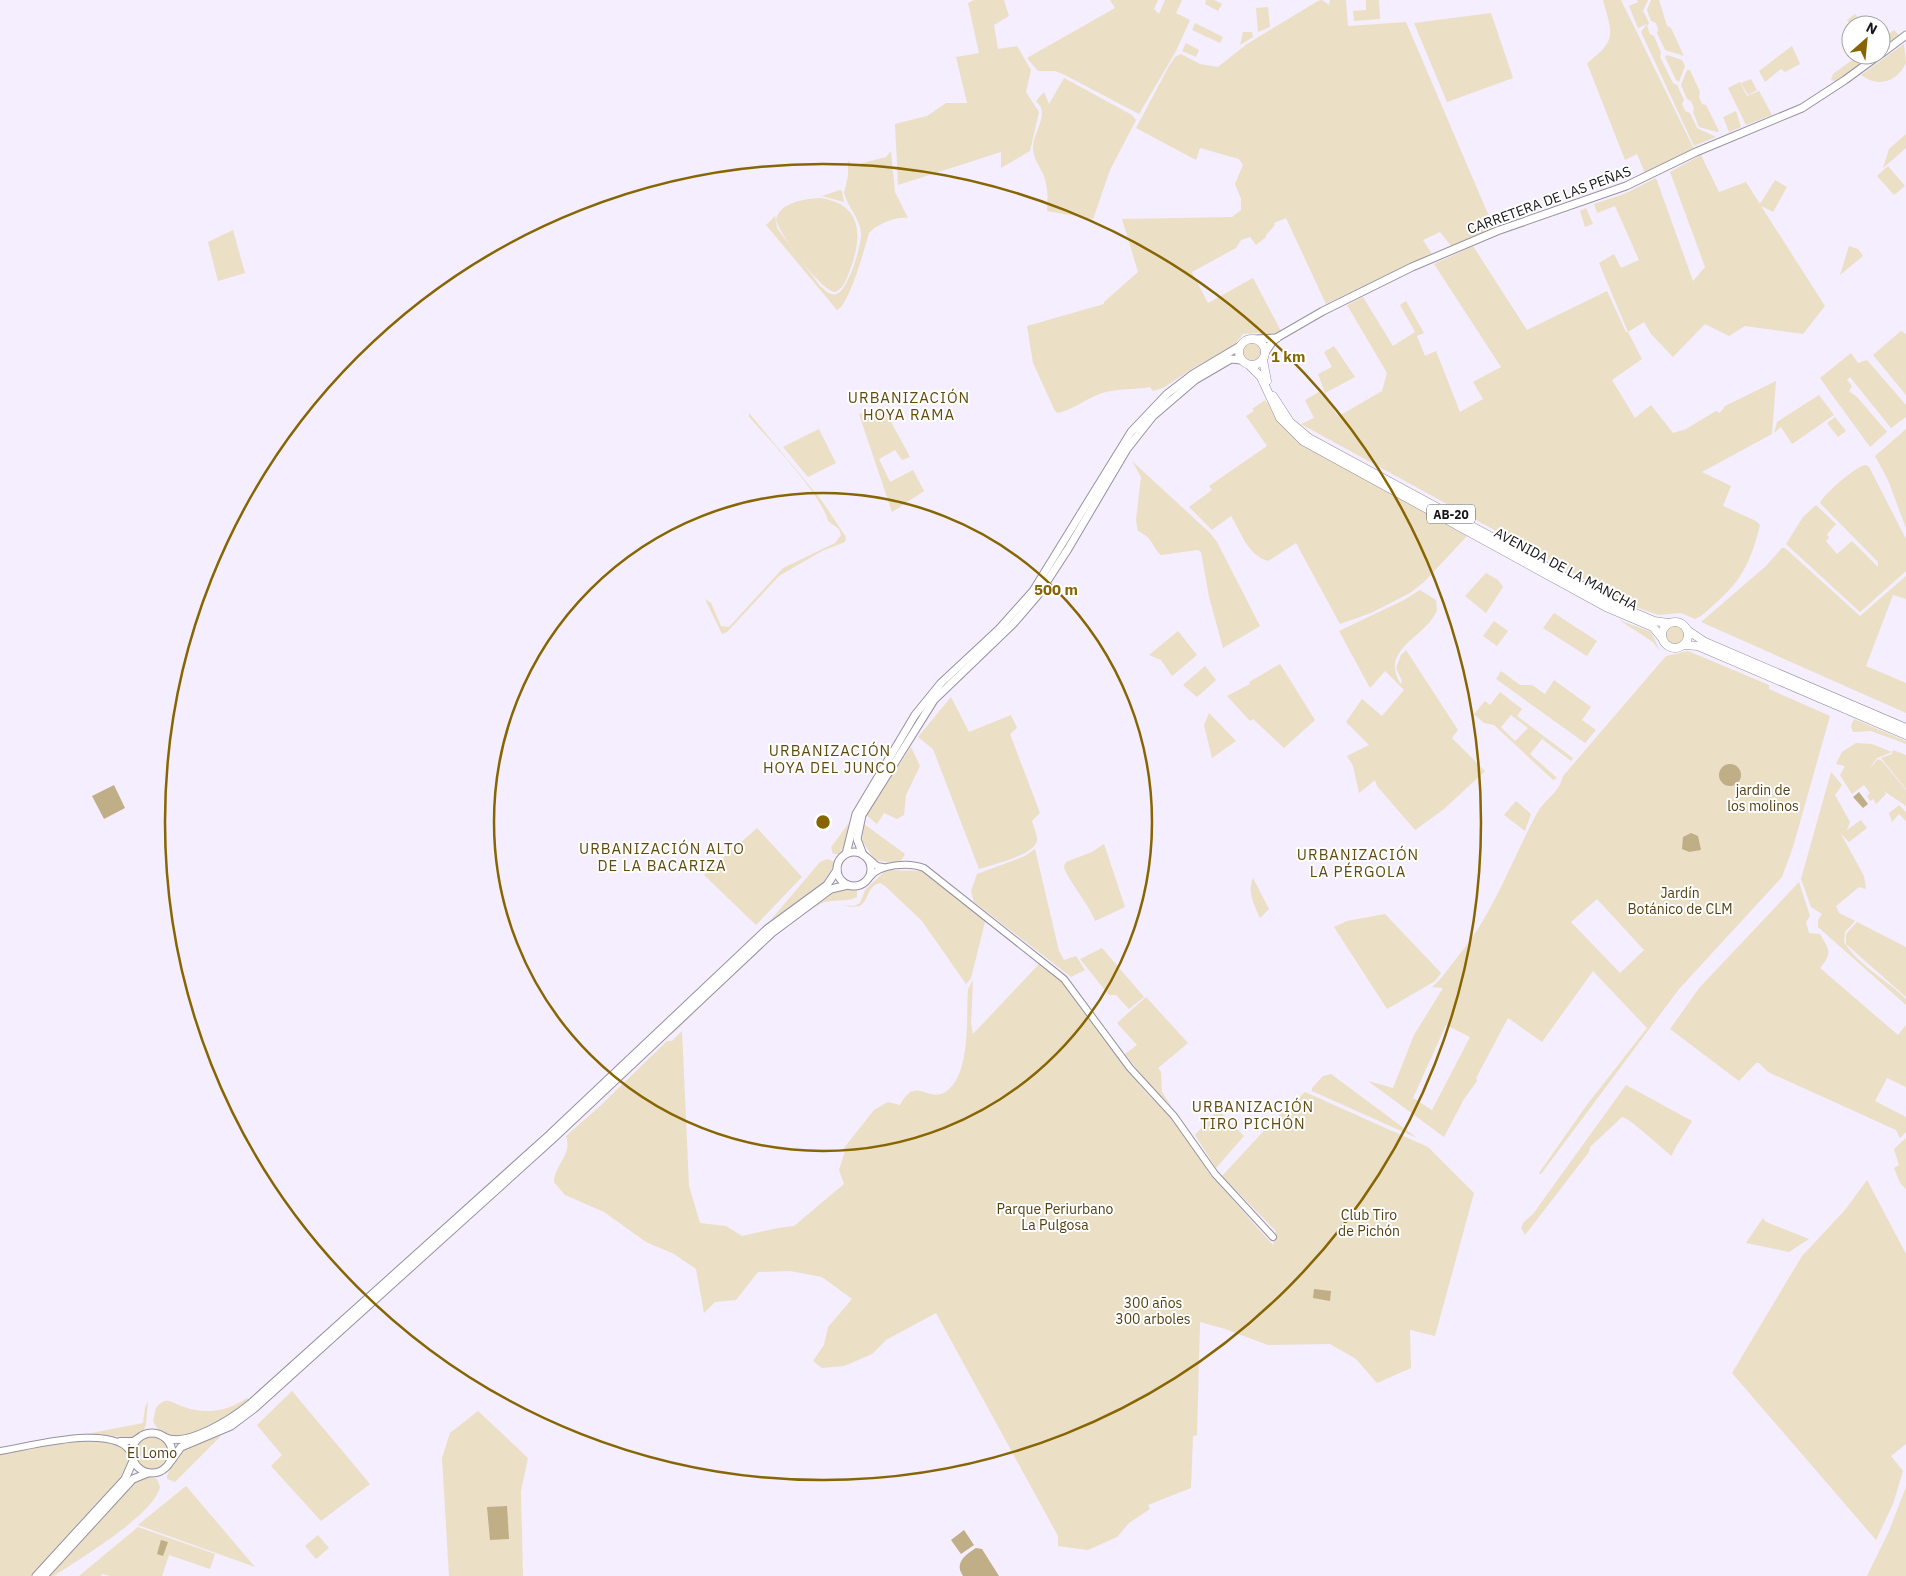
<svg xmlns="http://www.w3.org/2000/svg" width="1906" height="1576" font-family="'IBM Plex Sans',sans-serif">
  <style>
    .green { fill: #ebdfc6; fill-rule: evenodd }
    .water { fill: #c0ae87 }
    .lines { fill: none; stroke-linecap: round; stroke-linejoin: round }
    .tertiary-casing { stroke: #9791a0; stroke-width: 8 }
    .secondary-casing { stroke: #9791a0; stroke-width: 9 }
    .primary-casing { stroke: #9791a0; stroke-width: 9 }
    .tertiary { stroke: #fff; stroke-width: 6 }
    .secondary { stroke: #fff; stroke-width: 7 }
    .primary { stroke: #fff; stroke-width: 8 }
    .ring { fill: none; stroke: #876500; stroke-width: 2.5 }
    .labels { text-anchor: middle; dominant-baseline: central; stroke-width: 4; stroke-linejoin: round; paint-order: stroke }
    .shield { fill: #fff; stroke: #5d5b5f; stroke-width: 1 }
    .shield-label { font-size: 12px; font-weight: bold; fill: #17151a }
    .street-label { font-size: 14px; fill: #17151a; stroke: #fff }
    .park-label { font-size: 14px; fill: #544010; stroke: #fff }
    .neighbourhood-label { font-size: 15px; letter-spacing: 1px; fill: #634b0f; stroke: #fff }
    .centre { fill: #876500; stroke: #fff; stroke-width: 2.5 }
    .ring-label { font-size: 15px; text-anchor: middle; font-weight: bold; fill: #876500; stroke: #fff; stroke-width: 4; stroke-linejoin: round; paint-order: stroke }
  </style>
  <rect width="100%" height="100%" fill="#f4eefe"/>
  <g class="green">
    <path d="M974,0H1004L1009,16L994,25L998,49L1017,46L1031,70L1026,92L1039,112L1030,151L1001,168V152L898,185L895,124L927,116L946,103H967L956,57L979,53L968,3Z"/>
    <path d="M1110,0H1158L1154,9L1159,14L1165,0H1182L1176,13L1190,20L1176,51L1139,114L1065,75L1055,71H1038L1027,58L1115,8Z"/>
    <path d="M1206,0H1214L1222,4L1218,11L1205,4Z"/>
    <path d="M1322,0L1329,5L1330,0H1346L1348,26L1406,22L1491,221V230L1452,247L1440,232L1423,240L1432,254L1326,304L1286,218L1274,223L1275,225L1266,235V237L1256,245L1250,237L1241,240L1236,248L1192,272L1208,303L1253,278L1281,331L1266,336L1259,333L1243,334L1235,344L1223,352L1195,367L1163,388L1153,391L1150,387C1134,390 1118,388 1102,393C1087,398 1074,409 1058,413L1055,411L1033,363L1027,326L1104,304V302L1138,272L1122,219L1232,217L1241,210V199L1235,184L1243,165L1239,159L1200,148L1196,160L1136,128L1169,66L1175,57L1181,54L1200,64L1218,67L1247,44L1318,1Z"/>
    <path d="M1366,0H1379L1380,19L1354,21L1353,11L1366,10Z"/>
    <path d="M1603,0H1621L1694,149L1645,173L1637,154L1625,160L1587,63C1618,40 1612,34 1603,0Z"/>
    <path d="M1637,0H1648L1643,11L1649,23L1647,26L1650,34L1654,36L1661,53L1660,57L1673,83L1677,85L1684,100L1682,104L1685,111L1690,113L1697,128L1716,137L1694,146L1641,32L1647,24L1638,28L1629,6L1638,2Z"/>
    <path d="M1651,0H1659L1667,26L1671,28L1684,56L1665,50L1657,33L1658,30L1656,23L1651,21L1647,10Z"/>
    <path d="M1268,7L1270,27L1258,32L1256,8Z"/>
    <path d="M1491,13L1513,78L1447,102L1414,23Z"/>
    <path d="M1855,14L1863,25L1851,26L1847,20Z"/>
    <path d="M1195,23L1223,37L1220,43L1192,30Z"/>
    <path d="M1894,30L1899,35L1881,49V39Z"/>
    <path d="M1243,32H1252L1253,37L1240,45Z"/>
    <path d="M1186,43L1199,50L1196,57L1182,51Z"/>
    <path d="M1904,44L1906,63C1897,82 1878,88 1861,75Z"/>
    <path d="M1792,46L1800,64L1785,72L1781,69L1765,82L1759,71Z"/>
    <path d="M1667,55L1682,60L1685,66L1679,82L1676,80L1665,57Z"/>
    <path d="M1859,55H1873L1837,82L1831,80L1833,74Z"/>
    <path d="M1687,70H1690L1700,92L1699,97L1702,104L1706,105L1719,131L1717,132L1699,127L1693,112L1694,108L1691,101L1687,99L1681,85Z"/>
    <path d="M1064,78L1132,115L1136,120L1110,170L1093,219L1047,211C1048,198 1048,188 1044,176C1040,167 1033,158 1033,148C1033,131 1051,114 1036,101L1044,92L1049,104Z"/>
    <path d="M1751,79L1757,90L1748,95L1741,83Z"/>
    <path d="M1740,82L1747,96L1759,91L1772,115L1746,125L1728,88Z"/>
    <path d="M1736,111L1741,127L1729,132L1723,117Z"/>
    <path d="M1906,134V148L1883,168L1889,149Z"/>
    <path d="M891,151L895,192L908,218C896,216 877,224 869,233C865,247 849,306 837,310L766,225L775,216L777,228L820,286C825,290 830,296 837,294C848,290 862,245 861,233C860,218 848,208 844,193L848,176V160L851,166L886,157Z"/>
    <path d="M1701,155L1719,192L1746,182L1760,204L1775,180L1787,187L1773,212L1761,206L1825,306L1803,334L1745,326L1729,336L1705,324L1673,357L1651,334L1644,322L1628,332L1642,359L1612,380L1635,418L1651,405L1673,433L1686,429L1716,411L1720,413L1725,406L1776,381L1772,434L1702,472L1731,486L1723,506L1756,521L1760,525C1748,572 1738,585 1701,616L1695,619L1681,613L1658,615L1633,606L1301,424L1314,418L1305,400L1319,392L1325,393L1318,374L1332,367L1324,352L1334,346L1355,377L1325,393L1336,414L1339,416L1382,391L1387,373L1347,305L1363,297L1393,346L1415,332L1400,305L1406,301L1424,333L1417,336L1425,356L1436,351L1460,412L1483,399L1473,382L1501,367L1434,264L1473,246L1527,330L1607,291L1626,332H1628L1599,263L1614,254L1621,268L1639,260L1615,206L1597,213L1594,204L1624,194L1656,178L1693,281L1705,267L1670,172Z"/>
    <path d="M1888,166L1905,186L1894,195L1877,176Z"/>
    <path d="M842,191L844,202L822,196L840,190Z"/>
    <path d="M820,198C861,204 863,233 851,267C847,277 845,288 835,292C821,291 780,235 776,220C780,202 804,199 820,198Z"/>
    <path d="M1586,208L1593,224L1585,227L1580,211Z"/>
    <path d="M233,230L245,273L218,281L208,242Z"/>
    <path d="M1849,246L1858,249L1863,256L1840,275Z"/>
    <path d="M1901,331L1906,334V395L1873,355Z"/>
    <circle cx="1252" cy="352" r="11"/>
    <path d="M1851,353L1858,363L1867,360L1906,405V417L1891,428L1850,377L1847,380L1852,386L1849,391L1857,397L1887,432L1870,447L1820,378Z"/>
    <path d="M1819,395L1834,415L1792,444L1781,427L1774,433L1777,422Z"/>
    <path d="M1265,400L1287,431L1302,443L1467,536L1424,582L1410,593L1371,613L1340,624L1296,543L1268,561C1248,556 1241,532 1231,516L1212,530L1189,507L1212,490L1209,486L1267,446L1246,416L1254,411L1252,409Z"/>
    <path d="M883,407L910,457L902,460L895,450L879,459L890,482L913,470L924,491L892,512L859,414Z"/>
    <path d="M749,413L822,501L846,537L845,542L822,551L779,576L727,632L722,634L705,599L711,603L721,626L729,627L783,568L835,543L841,535L839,529L828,521C824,498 767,437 749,417Z"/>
    <path d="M1835,417L1846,431L1838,437L1827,423Z"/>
    <path d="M819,429L836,463L808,477L783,447Z"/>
    <path d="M1906,429V528L1888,480L1875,456Z"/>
    <path d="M1132,461L1210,533L1217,542L1260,626L1223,648L1209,597L1201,552L1198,550L1161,555C1151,545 1153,538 1138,531L1136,520L1141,477Z"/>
    <path d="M1866,465L1869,467L1906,539V571L1860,612L1786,544L1803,517L1816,505L1836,524L1827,534L1829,538L1826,541L1837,554L1852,541L1878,567V562L1820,503C1823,495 1857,465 1866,465Z"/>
    <path d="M1782,548H1785L1860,616L1906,576V599L1893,595L1866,666L1906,683V713L1701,622L1766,566Z"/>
    <path d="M1486,573L1498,580L1503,587L1486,613L1465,596Z"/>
    <path d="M1420,590L1436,600L1437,610C1426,638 1378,649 1401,684L1402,681L1396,668L1401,655L1406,650L1458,730L1452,738L1485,771L1444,809L1415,830L1377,786L1375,780L1359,793L1353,766L1347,756L1369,745L1346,722L1362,699L1382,716L1404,690L1385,671L1370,688L1339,631L1404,600Z"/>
    <path d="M1554,613L1597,641L1587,656L1543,628Z"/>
    <path d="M1619,620L1651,632L1660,651L1653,642Z"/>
    <path d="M1494,621L1508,631L1497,646L1483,636Z"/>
    <circle cx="1675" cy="635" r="11"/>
    <path d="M1178,631L1197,655L1172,676L1161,660L1149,655Z"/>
    <path d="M1688,651L1769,685V689L1830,716L1793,847L1782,877L1679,989L1541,1174L1539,1173L1586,1106L1647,1028L1593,971L1542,1042L1508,1018L1476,1078L1477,1081L1464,1099L1444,1137L1368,1081L1393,1088L1414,1035L1443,988L1432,987C1443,978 1450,966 1459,955C1493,914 1511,862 1536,815C1545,798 1558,795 1563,776L1666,656ZM1597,899L1644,950L1620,973L1571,922ZM1446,1025L1470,1037L1432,1110L1413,1098Z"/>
    <path d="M1280,664L1315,720L1284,748L1253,719L1250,721L1227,696L1250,684L1249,682Z"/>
    <path d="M1205,666L1216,680L1197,697L1183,685Z"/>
    <path d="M1501,671L1520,685H1532L1545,694L1554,680L1591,707L1582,720L1596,730L1585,743L1496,679Z"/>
    <path d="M1500,692L1522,709L1517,716L1573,758L1571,761L1542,739L1530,754L1557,778L1553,780L1494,725L1484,723L1474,714L1485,701L1490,705ZM1511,715L1528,728L1515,741L1501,727Z"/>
    <path d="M951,697L969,732L1011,715L1017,728L1010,734L1040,813L1032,821C1034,827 1037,834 1037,840C1036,855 991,865 979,869L933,749L918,737Z"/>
    <path d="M1209,713L1236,741L1212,758L1204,725Z"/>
    <path d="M1854,719L1906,741V744L1871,731L1853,732L1851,726Z"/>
    <path d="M1856,743L1872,744L1892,752L1877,758L1868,771L1878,759L1882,761L1906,790V806L1884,791L1886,794L1876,804L1873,799L1870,801L1867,796L1870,793L1864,785L1852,794L1840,775L1845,766L1836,764L1842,752Z"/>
    <path d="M911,747L920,766L906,795L904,815L897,819L884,813L877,824L866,815Z"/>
    <path d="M1893,750L1906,755V789L1881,758L1892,754Z"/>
    <path d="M1831,772L1842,785L1835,795L1850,822L1847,830L1861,820L1867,828L1849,842L1841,834L1864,876L1866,889L1859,887L1836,906L1839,913L1855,921L1845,932L1844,942C1857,964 1888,981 1906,999V1005L1818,927V920L1822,914L1811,907L1801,879Z"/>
    <path d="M1516,801L1531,814L1525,831L1504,815Z"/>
    <path d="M1899,805L1906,812V821L1899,814L1892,822L1889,813Z"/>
    <path d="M849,823L846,843L839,854H833L831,847Z"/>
    <path d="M864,824L905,854L899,864L875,860L862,841Z"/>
    <path d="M757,828L802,877L756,925L704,875Z"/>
    <path d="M1104,844L1125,907L1095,921C1090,905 1064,875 1064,866L1066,862L1092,852Z"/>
    <path d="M1035,849L1059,951L1064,960L1076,956L1085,970L1071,977L974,902L971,891L977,874L1025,856Z"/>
    <path d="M827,859L833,861L834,865L825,881L769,922L820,862Z"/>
    <path d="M886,870L923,871L986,918L971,978L966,984L922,921L885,886L880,883C861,887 874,914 843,905L854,906L860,903L865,890Z"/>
    <path d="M1253,878L1269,909L1260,918C1254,904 1247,892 1253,878Z"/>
    <path d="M1799,882L1810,916L1806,922L1809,933L1820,934C1829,950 1833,952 1820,968L1898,1035L1906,1025V1087L1887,1078L1875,1101L1906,1117V1132L1900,1138L1896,1130L1768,1072L1759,1063H1756L1739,1081L1670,1029L1700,987Z"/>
    <path d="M844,887L857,889V897C847,903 832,898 820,904C765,936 718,992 672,1034L670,1033L765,943L836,890Z"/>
    <path d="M1385,914L1441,973L1435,981L1387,1009L1334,927L1347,921Z"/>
    <path d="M1857,922L1906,947V997L1846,944V934Z"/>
    <path d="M1102,948L1144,997L1129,1009L1116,995H1109L1080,959Z"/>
    <path d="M1040,963L1062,982L1080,1003L1142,1088L1180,1127L1209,1173L1273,1245L1276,1231L1222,1176L1272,1122L1305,1092L1428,1147L1474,1193L1435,1336L1410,1330L1411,1368L1377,1383L1356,1359L1330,1344L1268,1345L1225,1329L1200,1322L1197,1435L1193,1436L1191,1488L1148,1505L1150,1509L1129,1523L1117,1537L1088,1550L1058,1546V1536L936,1313L886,1340L872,1354L844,1366L822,1368L813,1361L824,1345L828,1327L852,1299L822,1277L790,1271L758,1272L736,1300L715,1302L704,1313L696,1269L674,1254L646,1242L604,1212L565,1195L554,1182C554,1166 573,1154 566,1136L599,1107L667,1041H672L682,1031L689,1186L700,1223L726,1226L742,1236L778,1228L794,1226L844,1184L839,1170L845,1151L844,1148L874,1110L888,1102L900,1105C916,1073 929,1106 948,1090C971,1071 966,1017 968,989L973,980L971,1024L973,1034Z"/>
    <path d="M1146,997L1188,1043L1158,1068L1161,1072L1162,1092L1172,1107L1147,1082L1125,1054L1137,1045L1117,1023Z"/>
    <path d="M1331,1074L1417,1138L1312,1091V1088L1323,1076Z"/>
    <path d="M1626,1085L1692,1121C1688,1129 1672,1151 1672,1156C1662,1149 1630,1118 1622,1117L1590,1147L1589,1152L1525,1235L1521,1228L1523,1223L1533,1214Z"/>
    <path d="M1218,1109L1244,1136L1216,1168L1195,1135Z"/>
    <path d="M1906,1138V1189L1900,1183L1894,1168L1899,1165L1894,1149Z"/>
    <path d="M1867,1180L1906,1254V1444L1891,1456L1903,1471L1893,1504L1876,1540L1732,1373L1802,1256L1845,1210Z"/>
    <path d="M1763,1218L1766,1222L1809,1239L1812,1237L1789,1252L1746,1243Z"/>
    <path d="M292,1391L370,1484L321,1521L271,1466L282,1455L257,1425Z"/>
    <path d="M247,1398L249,1400C229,1417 169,1458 153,1421L156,1408C159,1404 164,1400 169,1401C174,1402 179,1406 184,1407C205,1415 229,1411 247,1398Z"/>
    <path d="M148,1401L146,1425L143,1431L131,1438L98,1434L76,1436L143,1423L145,1407Z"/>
    <path d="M478,1411L528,1458L521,1491L523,1576H449L442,1458L450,1433Z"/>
    <circle cx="152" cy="1453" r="18"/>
    <path d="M221,1436L175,1482L167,1479V1476C184,1442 186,1446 221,1436Z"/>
    <path d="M83,1440L106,1441L125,1450L129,1461L124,1475L32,1576H0V1454Z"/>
    <path d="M150,1477L157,1479L160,1487C154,1515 79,1559 54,1576H49L136,1480Z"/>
    <path d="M186,1486L255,1567L138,1525Z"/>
    <path d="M1906,1487V1576H1867L1889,1531Z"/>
    <path d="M138,1527L215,1554L210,1569L169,1555L162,1576H110L102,1574L101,1576H79Z"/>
    <path d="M318,1535L329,1548L316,1559L305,1546Z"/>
  </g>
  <g class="water">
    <circle cx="1730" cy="775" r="11"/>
    <path d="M114,785L125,808L104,819L92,796Z"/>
    <path d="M1859,792L1868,804L1863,808L1853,797Z"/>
    <path d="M1691,833L1698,836L1701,850L1689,852L1682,849L1683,837Z"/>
    <path d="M1314,1289L1331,1291L1330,1301L1313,1298Z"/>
    <path d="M507,1506L509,1539L490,1540L487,1507Z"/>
    <path d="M964,1530L974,1545L961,1554L951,1540Z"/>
    <path d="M161,1540L168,1542L163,1556L157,1554Z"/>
    <path d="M976,1548L982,1549L999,1576H963C954,1563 965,1555 976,1548Z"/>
  </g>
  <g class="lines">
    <g class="tertiary-casing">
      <g id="tertiary">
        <path d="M868,858L877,866L883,867"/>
        <path d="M870,877C880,864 909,862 924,868L1064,979L1130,1068L1174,1116L1215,1174L1273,1237"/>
        <path d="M120,1441H133L138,1438"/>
        <path d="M0,1451C28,1447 118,1421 132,1455"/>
      </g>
    </g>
    <g class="secondary-casing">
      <g id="secondary">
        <path d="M1881,54L1906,35"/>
        <path d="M1256,339L1277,338"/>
        <path d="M1265,353L1272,342L1278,337L1323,311L1412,267L1497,231L1626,186L1696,152L1802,108L1845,80L1879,55"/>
        <circle cx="854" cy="869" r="17"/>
        <path d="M846,854L856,814L915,715L941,683L999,629L1033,591L1131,432L1167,394L1193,374L1240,346"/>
        <path d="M863,855L857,839L862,815L934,700L1013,624L1038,595L1068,549L1127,449L1153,416L1195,380L1231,359L1241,360"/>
        <circle cx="152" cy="1453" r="20"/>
        <path d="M164,1437C186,1449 233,1418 250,1404L549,1135L767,929L827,885L837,870"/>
        <path d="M171,1461L181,1447L231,1426L255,1408L554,1138L772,933L831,889L848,885"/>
        <path d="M36,1576L125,1479L133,1461"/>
        <path d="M44,1576L133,1479L148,1473"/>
      </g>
    </g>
    <g class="primary-casing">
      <g id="primary">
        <circle cx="1252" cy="352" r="13"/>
        <path d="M1263,360L1267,381"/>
        <path d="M1249,365L1261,377L1280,418L1303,441L1606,607L1653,627L1661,637"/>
        <path d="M1273,396L1290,422L1309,438L1621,607L1654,621L1668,623"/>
        <circle cx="1675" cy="635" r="13"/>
        <path d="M1687,630L1705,642L1906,728"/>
        <path d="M1684,645L1698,646L1906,735"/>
      </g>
    </g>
    <use href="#tertiary" class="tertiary"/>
    <use href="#secondary" class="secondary"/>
    <use href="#primary" class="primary"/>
  </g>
  <g class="ring">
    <circle cx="823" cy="822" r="329"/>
    <circle cx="823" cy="822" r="658"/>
  </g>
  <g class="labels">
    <rect class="shield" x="1427" y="504.5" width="48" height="19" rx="4"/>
    <g class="shield-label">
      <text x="1451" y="514">AB-20</text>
    </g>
    <g class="street-label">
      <text transform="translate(1549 200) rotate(-20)">CARRETERA DE LAS PEÑAS</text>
      <text transform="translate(1566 569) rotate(28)">AVENIDA DE LA MANCHA</text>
    </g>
    <g class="park-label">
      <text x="1763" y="790">jardin de<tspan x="1763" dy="16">los molinos</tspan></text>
      <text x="1680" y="893">Jardín<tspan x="1680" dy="16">Botánico de CLM</tspan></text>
      <text x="1055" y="1209">Parque Periurbano<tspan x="1055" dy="16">La Pulgosa</tspan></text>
      <text x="1369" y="1215">Club Tiro<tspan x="1369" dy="16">de Pichón</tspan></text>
      <text x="1153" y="1303">300 años<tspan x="1153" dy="16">300 arboles</tspan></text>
      <text x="152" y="1453">El Lomo</text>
    </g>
    <g class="neighbourhood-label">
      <text x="909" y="397">URBANIZACIÓN<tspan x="909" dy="17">HOYA RAMA</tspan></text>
      <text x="830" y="750">URBANIZACIÓN<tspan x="830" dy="17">HOYA DEL JUNCO</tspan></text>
      <text x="662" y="848">URBANIZACIÓN ALTO<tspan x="662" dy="17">DE LA BACARIZA</tspan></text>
      <text x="1358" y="854">URBANIZACIÓN<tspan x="1358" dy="17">LA PÉRGOLA</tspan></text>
      <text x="1253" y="1106">URBANIZACIÓN<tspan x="1253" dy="17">TIRO PICHÓN</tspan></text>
    </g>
  </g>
  <circle cx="823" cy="822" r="8" class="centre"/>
  <g class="ring-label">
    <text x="1288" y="362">1 km</text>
    <text x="1056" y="595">500 m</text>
  </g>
  <g transform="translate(1866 40) rotate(27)"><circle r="24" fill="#ffffff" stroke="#a2a1a3"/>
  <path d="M0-4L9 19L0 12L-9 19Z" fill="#876500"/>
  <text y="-8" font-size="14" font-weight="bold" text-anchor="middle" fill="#17151a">N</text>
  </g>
</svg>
